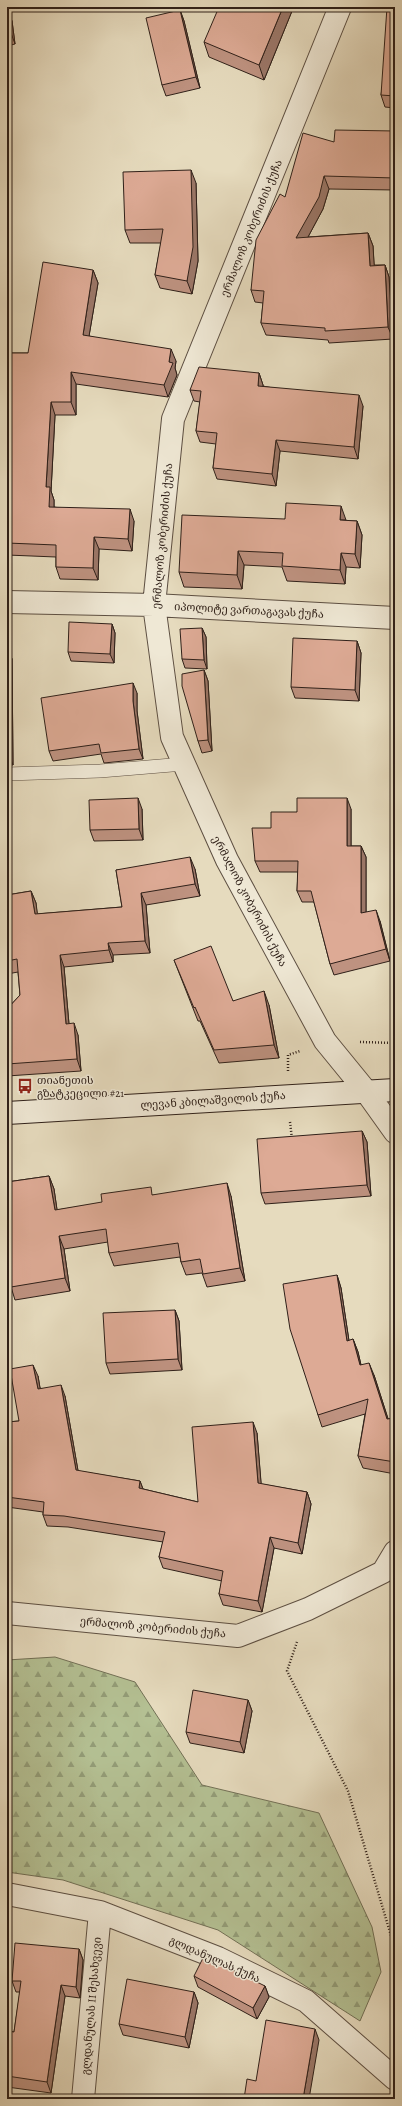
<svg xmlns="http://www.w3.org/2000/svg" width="402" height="2106" font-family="Alegreya,'Noto Serif Georgian',serif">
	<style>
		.forest { fill: url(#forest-firs); stroke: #727056 }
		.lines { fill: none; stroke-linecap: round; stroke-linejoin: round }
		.service-casing { stroke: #5d4f42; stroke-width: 14 }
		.minor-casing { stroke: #5d4f42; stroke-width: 24 }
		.tertiary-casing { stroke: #5d4f42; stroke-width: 24 }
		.secondary-casing { stroke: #2f2019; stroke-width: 24 }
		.path { stroke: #2f2019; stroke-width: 2.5; stroke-dasharray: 1 2; stroke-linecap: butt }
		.service { stroke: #efe8d5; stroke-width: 13 }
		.minor { stroke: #efe8d5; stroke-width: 22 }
		.tertiary { stroke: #efe8d5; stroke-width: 22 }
		.secondary { stroke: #efe8d5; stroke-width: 22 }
		.wall { fill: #be9280; stroke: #2f2019 }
		.shaded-wall { fill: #9b7768; stroke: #2f2019 }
		.building { fill: #ddaa95; stroke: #2f2019 }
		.labels { text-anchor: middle; stroke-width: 3; stroke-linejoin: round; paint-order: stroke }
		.street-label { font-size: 11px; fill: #2f2019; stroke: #efe8d5 }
		.poi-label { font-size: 11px; fill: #2f2019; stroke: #efe8d5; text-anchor: start }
	</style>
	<defs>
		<pattern id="forest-firs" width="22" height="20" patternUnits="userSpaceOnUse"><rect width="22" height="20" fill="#b4c093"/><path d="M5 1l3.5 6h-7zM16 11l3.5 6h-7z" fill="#939c77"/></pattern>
	</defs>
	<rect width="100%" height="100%" fill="#e6dbbe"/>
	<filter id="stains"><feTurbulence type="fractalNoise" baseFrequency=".005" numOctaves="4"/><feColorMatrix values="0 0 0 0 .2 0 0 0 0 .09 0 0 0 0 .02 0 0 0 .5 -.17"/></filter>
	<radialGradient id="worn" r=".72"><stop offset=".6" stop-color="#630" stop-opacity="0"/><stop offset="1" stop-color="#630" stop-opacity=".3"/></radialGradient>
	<path class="forest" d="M55,1657L135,1682L202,1785L319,1813L372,1927L381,1972L360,2021L218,1930L63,1880L7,1872V1660Z"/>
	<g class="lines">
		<defs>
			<path id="service" d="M7,774L100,771L184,764"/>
			<path id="minor" d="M340,7L173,419L154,605L172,737L227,860L325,1041L365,1090
				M7,602L154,605L395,618
				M7,1894L100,1912L218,1958L306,2001L395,2079
				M83,2099L100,1912"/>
			<path id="tertiary" d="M365,1090L395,1132
				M7,1613L238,1636L308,1609L383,1572L395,1552"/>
			<path id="secondary" d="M7,1113L395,1090"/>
		</defs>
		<use href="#service" class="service-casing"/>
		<use href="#minor" class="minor-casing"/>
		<use href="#tertiary" class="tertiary-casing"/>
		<use href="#secondary" class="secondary-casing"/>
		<path class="path" d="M360,1042L395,1043
			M288,1071V1055L300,1051
			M290,1122L292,1139
			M297,1642L287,1671L348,1791L395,1949"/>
		<use href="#service" class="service"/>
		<use href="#minor" class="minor"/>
		<use href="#tertiary" class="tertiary"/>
		<use href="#secondary" class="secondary"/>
	</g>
	<path class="wall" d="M395,7V108L385,107L381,95Z
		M7,10L12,21L15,44L7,46Z
		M180,10L184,21L200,88L166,96L162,85Z
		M292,11L264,80L209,57L204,42Z
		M395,131V190L329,189L323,209L308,237L368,233L373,246L374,265H385L389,277L393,339L329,343L328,340L266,335L261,323L263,303L255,302L251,290L285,197L334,142Z
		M196,183L198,261L192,294L160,288L155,275L161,243H130L125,230Z
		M93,270L98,283L89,336L176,361L175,368L177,375L168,397L76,384V415H55L51,491L54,500V507L134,521L132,551L99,549L98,580L60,579L56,567V557L7,555V353H28Z
		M259,373L263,385V386L363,406L358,459L280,451L276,486L217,479L213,468L216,444L200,442L196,431L200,402L194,401L190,390Z
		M285,519L357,521L362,535L360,568L346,567L345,584L287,581L282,567L244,565L242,589L184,587L179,572Z
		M112,624L115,633L114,663L71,661L68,652Z
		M202,628L206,637L207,669L185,668L182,659Z
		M357,641L361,653L359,701L295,698L291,687Z
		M7,648H8L12,659L13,765H7Z
		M204,670L208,681L212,751L202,753L198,741Z
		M137,693V711L143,759L104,763L101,754L53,761L49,751Z
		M142,809L143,840L94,841L90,830Z
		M351,809V846H361L366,857V912L380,921L390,961L334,975L330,964L314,902H302L297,891L298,872H260L255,861L271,828L297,812Z
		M195,869L200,896L146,905L150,953L113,955V962L64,967L69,1024L78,1035L81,1071L7,1076V1008H8L20,995L18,972L7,974V895L31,891L36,903L37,914L122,907L116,870Z
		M174,960L233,1001L269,1005L279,1058L219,1063L200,1021H198Z
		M362,1131L367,1142L371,1196L265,1204L261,1193Z
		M49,1176L54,1189L57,1210L154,1195L231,1196L245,1281L207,1287L202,1273L186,1275L181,1262L180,1257L114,1266L109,1253L108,1242L64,1249L70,1291L15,1300L11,1287L9,1277H7V1182Z
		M337,1275L341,1288L349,1341L353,1339L358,1352L361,1365L374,1375L388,1419L395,1418V1474L363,1468L358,1456L365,1414L322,1427L318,1415Z
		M175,1310L179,1321L182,1370L110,1374L106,1363Z
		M38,1376L40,1388L65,1396L78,1471L140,1481L143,1489L198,1502L257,1433L261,1484L307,1492L311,1504L302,1554L274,1548L262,1612L223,1605L219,1594L222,1581L163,1568L159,1557L163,1542L68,1527L47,1526L43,1515V1512L7,1507V1422L19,1421Z
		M248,1700L252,1711L244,1753L190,1743L186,1732Z
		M79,1949L83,1960L80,1998L65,1996L51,2093L7,2087V2031L14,2032L20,1992H16L12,1981Z
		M194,1976L265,1986L269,1997L257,2019L198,1987Z
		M194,1992L198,2003L189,2048L123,2035L119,2024Z"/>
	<path class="shaded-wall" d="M283,7H291L292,11L264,80L259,65Z
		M7,10L12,21L15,44L11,33Z
		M180,10L184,21L200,88L196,77Z
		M191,170L196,183L198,261L192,294L187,281Z
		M324,176L329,189L323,209L301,250L296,238Z
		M368,233L373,246L375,278L370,266Z
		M385,265L389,277L393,339L388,327Z
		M93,270L98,283L87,348L83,335Z
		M171,349L176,361L175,368L177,375L168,397L164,385L169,362Z
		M71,372L76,384V415L71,402Z
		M259,373L263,385L262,397L258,386Z
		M359,395L363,406L358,459L354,447Z
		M51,402L55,415L51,491L54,500V519L49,507L46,487Z
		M276,440L280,451L276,486L272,474Z
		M341,506L346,520H340Z
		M130,509L134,521L132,551L128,539Z
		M357,521L362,535L360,568L355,554Z
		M94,537L99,549L98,580L93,568Z
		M238,551L244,565L242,589L237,575Z
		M341,553L346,567L345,584L340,570Z
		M112,624L115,633L114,663L110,654Z
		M202,628L206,637L207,669L204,660Z
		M357,641L361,653L359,701L355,690Z
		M8,648L12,659L13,765L9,754Z
		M204,670L208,681L212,751L208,740Z
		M133,683L137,693V711L143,759L139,749L133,701Z
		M138,798L142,809L143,840L139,829Z
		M347,798L351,809V857L347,846Z
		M361,846L366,857V924L361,913Z
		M190,857L195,869L200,896L195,884Z
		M31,891L36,903L39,926L35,914Z
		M141,893L146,905L150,953L145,941Z
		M376,910L380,921L390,961L386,949Z
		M108,943L113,955V962L109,950Z
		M60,955L64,967L70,1036L66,1024Z
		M264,991L269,1005L279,1058L274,1045Z
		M74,1023L78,1035L81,1071L77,1059Z
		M362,1131L367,1142L371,1196L367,1185Z
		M49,1176L54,1189L59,1223L55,1210Z
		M227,1183L231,1196L245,1281L240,1268Z
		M59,1236L64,1249L70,1291L65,1278Z
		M337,1275L341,1288L351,1354L347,1341Z
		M175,1310L179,1321L182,1370L178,1359Z
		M353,1339L358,1352L364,1378L360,1365Z
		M369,1363L374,1375L392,1431L387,1419Z
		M33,1365L38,1376L42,1400L38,1389Z
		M61,1385L65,1396L80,1482L76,1470Z
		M253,1422L257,1433L262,1494L258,1483Z
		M140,1481L144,1492L139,1488Z
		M307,1492L311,1504L302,1554L298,1543Z
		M270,1537L274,1548L262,1612L258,1601Z
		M248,1700L252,1711L244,1753L240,1742Z
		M79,1949L83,1960L80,1998L76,1987Z
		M61,1985L65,1996L51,2093L47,2082Z
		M265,1986L269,1997L257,2019L253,2008Z
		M194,1992L198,2003L189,2048L185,2037Z
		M315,2029L319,2040L309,2099H303Z"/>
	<path class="building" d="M219,7H283L259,65L204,42Z
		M387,7H395V96L381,95Z
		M7,10L11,33L7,34Z
		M180,10L196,77L162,85L146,18Z
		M335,130L395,131V178L324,176L319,197L296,238L368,233L370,266L385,265L388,327L325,331V328L261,323L264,291L251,290L256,240L280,194L285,197L303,133L334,142Z
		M191,170L193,247L187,281L155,275L163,229L125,230L123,172Z
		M43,262L93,270L83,335L171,349L169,362L173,363L164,385L71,372V402H51L46,487H50L49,507L130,509L128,539L94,537L93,568L56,567V545L7,543V353H28Z
		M199,367L259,373L258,386L359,395L354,447L276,440L272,474L213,468L217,433L196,431L201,391L190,390Z
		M286,503L341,506L340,520L357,521L355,554L341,553L340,570L282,566L283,553L238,551L237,575L179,572L182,515L285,519Z
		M69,622L112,624L110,654L68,652Z
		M202,628L204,660L182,659L180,629Z
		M293,638L357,641L355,690L291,687Z
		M7,648H8L9,754H7Z
		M204,670L208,740L198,741L182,686V674Z
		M133,683V701L139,749L101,753L99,744L49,751L41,698Z
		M138,798L139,829L90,830L89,800Z
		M297,798H347V846H361V913L376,910L386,949L330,964L311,891H297L298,861H255L252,828H271V812H297Z
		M190,857L195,884L141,893L145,941L108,943L109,950L60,955L66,1024L74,1023L77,1059L7,1064V1008H8L20,995L17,959L7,961V895L31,891L35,914L122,907L116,870Z
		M211,946L233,1001L264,991L274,1045L214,1050L195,1007L194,1008L174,960Z
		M362,1131L367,1185L261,1193L257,1139Z
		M49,1176L55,1210L102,1202L101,1194L151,1187L152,1195L227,1183L240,1268L203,1274L200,1259L181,1262L178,1243L109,1253L106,1229L59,1236L65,1278L11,1287L7,1264V1182Z
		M337,1275L347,1341L353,1339L360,1365L369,1363L387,1419L395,1418V1462L358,1456L368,1399L318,1415L290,1329L283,1284Z
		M175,1310L178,1359L106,1363L103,1313Z
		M33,1365L38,1389L61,1385L76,1470L140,1481L139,1488L198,1502L192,1427L253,1422L258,1483L307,1492L298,1543L270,1537L258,1601L219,1594L223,1571L159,1557L165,1532L64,1516L43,1515L44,1502L7,1497V1422L19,1421L10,1369Z
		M193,1690L248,1700L240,1742L186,1732Z
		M15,1943L79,1949L76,1987L61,1985L47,2082L7,2076V2031L14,2032L21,1981H12Z
		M204,1956L265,1986L253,2008L194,1976Z
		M127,1979L194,1992L185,2037L119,2024Z
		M266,2020L315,2029L303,2099H244L247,2079L256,2081Z"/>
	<defs>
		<symbol id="bus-bare" viewBox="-9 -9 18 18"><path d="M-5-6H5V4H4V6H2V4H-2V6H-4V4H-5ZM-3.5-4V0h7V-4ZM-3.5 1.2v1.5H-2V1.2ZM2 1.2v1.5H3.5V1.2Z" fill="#8f2418" stroke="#efe8d5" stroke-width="2.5" paint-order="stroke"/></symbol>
	</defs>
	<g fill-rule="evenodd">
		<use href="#bus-bare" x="14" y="1075" width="22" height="22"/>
	</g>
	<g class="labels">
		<g class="street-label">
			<text transform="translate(251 228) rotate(-68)" y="4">ერმალოზ კობერიძის ქუჩა</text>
			<text transform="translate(162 536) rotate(-85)" y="4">ერმალოზ კობერიძის ქუჩა</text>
			<text transform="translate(249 610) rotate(3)" y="4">იპოლიტე ვართაგავას ქუჩა</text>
			<text transform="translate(250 901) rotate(62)" y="4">ერმალოზ კობერიძის ქუჩა</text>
			<text transform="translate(213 1100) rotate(-4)" y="4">ლევან კბილაშვილის ქუჩა</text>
			<text transform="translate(153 1627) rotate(5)" y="4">ერმალოზ კობერიძის ქუჩა</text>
			<text transform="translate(215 1959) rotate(24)" y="4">გლდანულას ქუჩა</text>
			<text transform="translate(91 2006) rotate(-85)" y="4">გლდანულას II შესახვევი</text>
		</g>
		<g class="poi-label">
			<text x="37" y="1084">თიანეთის<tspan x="37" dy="13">გზატკეცილი #21</tspan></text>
		</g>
	</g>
	<rect width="402" height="2106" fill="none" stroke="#e6dbbe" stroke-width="24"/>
	<rect x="8" y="8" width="386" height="2090" fill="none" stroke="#2f2019" stroke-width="2"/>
	<rect x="12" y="12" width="378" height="2082" fill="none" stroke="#2f2019"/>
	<rect width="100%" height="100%" filter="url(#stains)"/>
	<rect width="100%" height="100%" fill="url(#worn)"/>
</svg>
